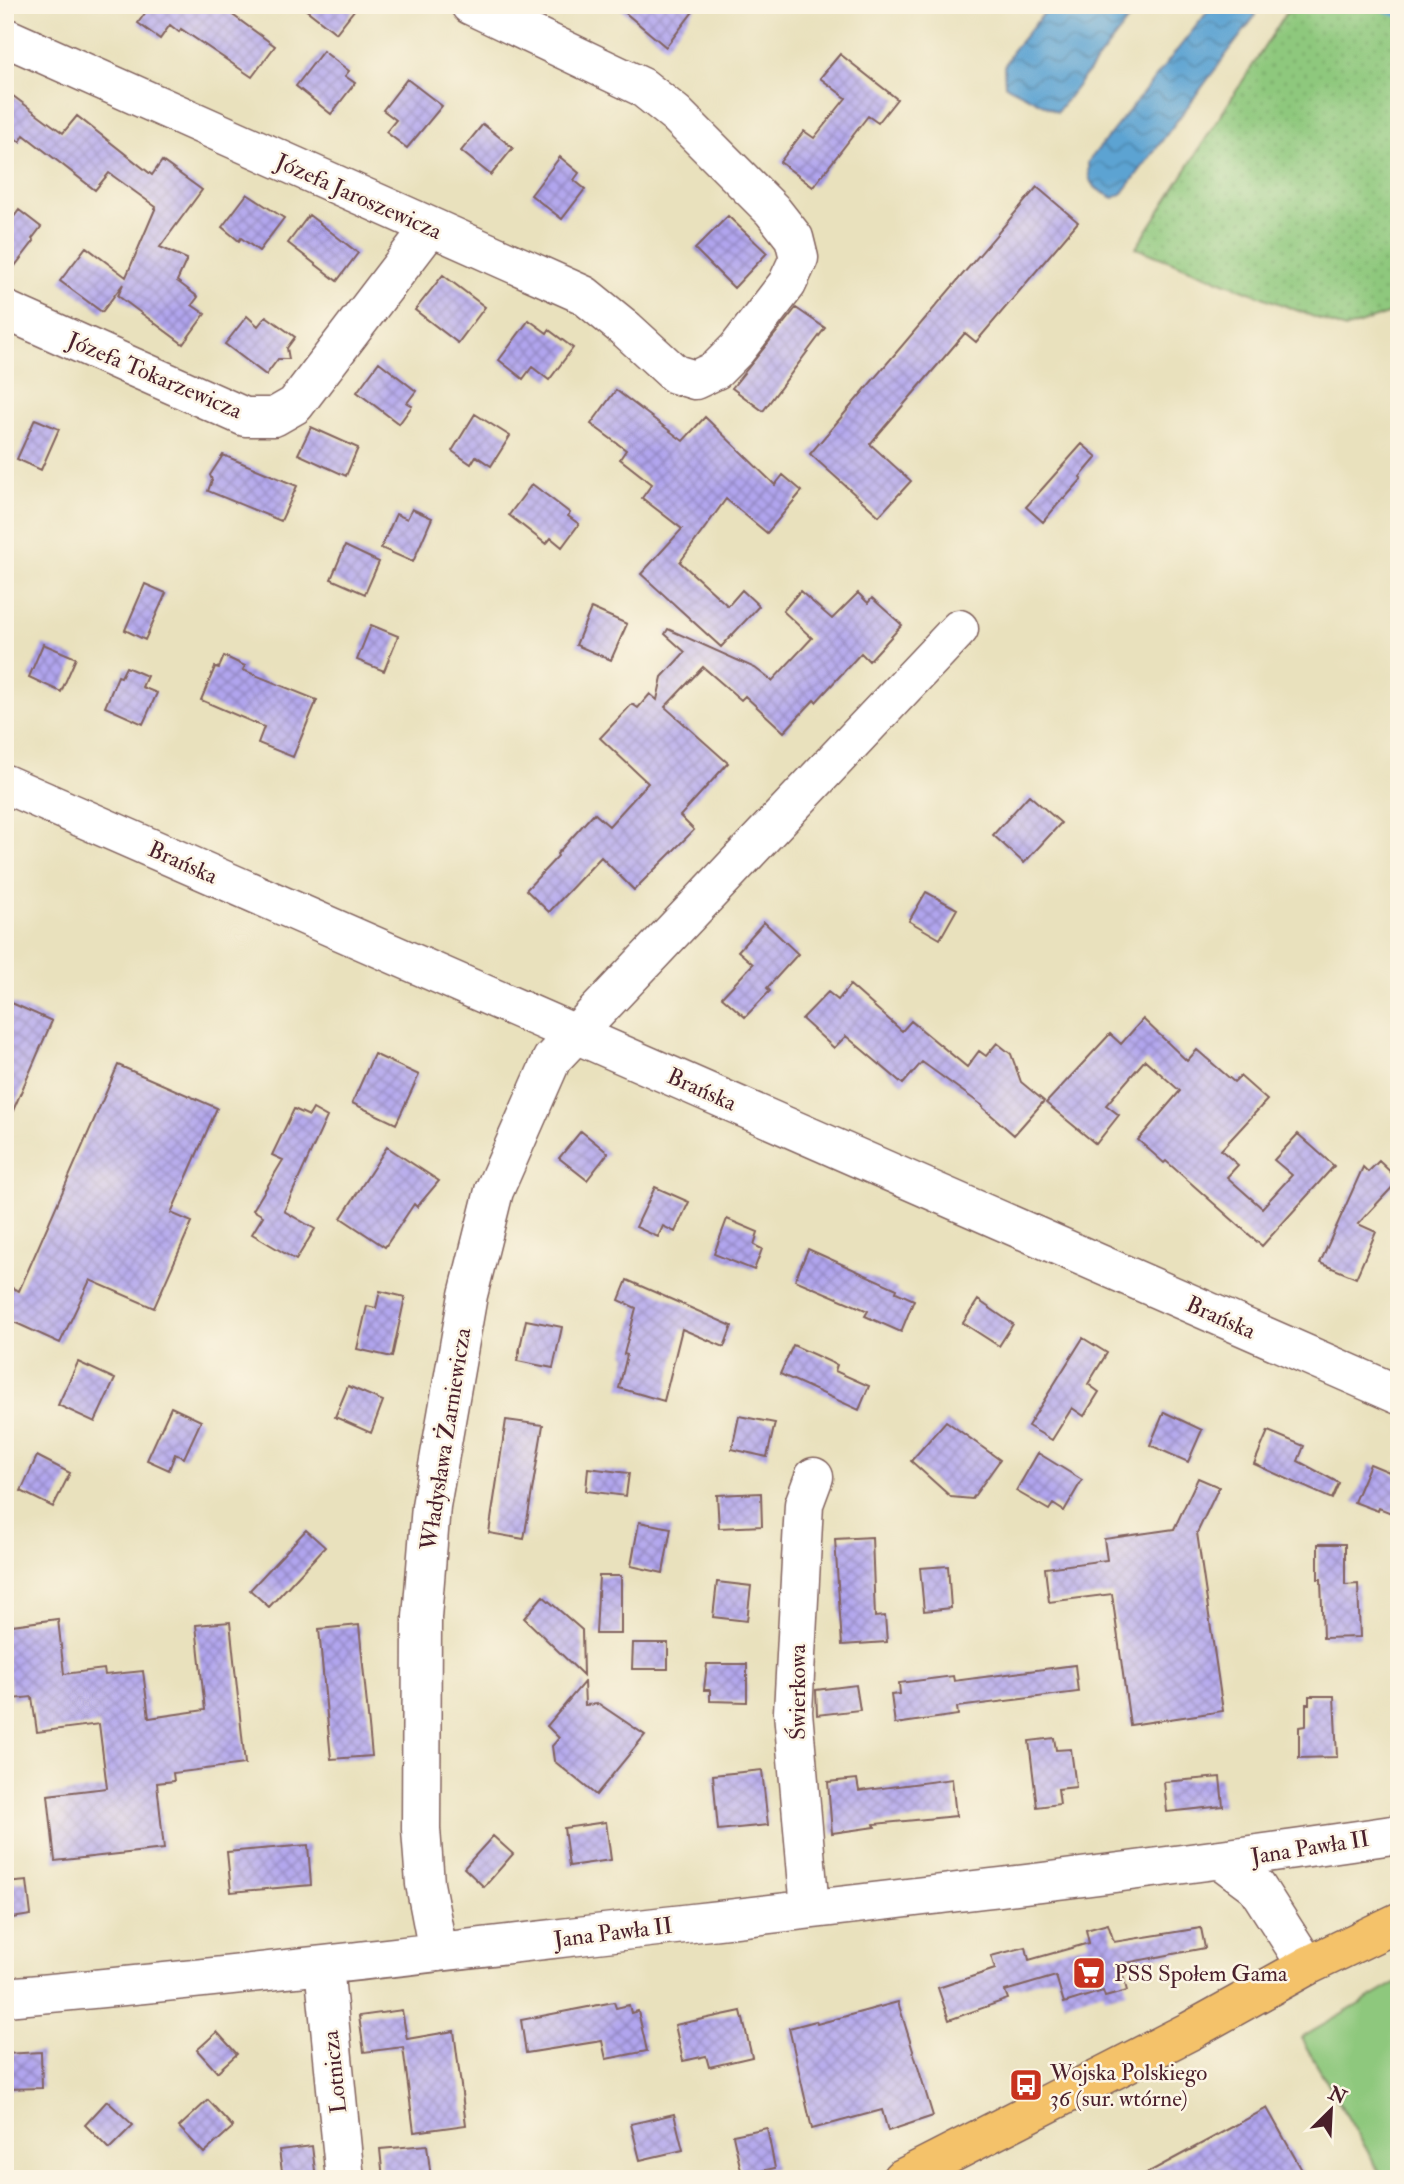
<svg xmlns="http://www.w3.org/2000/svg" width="1404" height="2184" font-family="'IM FELL Double Pica',serif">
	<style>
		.grass { fill: url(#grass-dots); stroke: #6c7454; stroke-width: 2 }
		.garden { fill: #8ec87d; stroke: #6c7454; stroke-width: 2 }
		.water { fill: url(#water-waves); stroke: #52617e; stroke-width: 2 }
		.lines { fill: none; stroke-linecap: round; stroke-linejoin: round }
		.stream { stroke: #5ba3d2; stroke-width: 9 }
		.building { fill: url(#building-cross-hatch) }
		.minor-casing { stroke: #82635e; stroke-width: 41 }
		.major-casing { stroke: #82635e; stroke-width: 41 }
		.minor { stroke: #fff; stroke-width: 38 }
		.major { stroke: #f4c26a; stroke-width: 38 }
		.labels { text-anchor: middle; stroke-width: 5; stroke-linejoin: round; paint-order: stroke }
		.street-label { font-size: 23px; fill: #4a1f2b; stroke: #fcf5e5 }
		.poi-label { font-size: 23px; fill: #4a1f2b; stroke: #fcf5e5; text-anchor: start }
	</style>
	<defs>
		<pattern id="grass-dots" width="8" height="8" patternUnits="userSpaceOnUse" patternTransform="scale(1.75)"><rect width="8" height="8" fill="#8ec87d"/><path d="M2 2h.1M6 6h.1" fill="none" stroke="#7cab6c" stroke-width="1.8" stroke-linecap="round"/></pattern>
		<pattern id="water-waves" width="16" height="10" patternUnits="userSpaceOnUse" patternTransform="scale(1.75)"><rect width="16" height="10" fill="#5ba3d2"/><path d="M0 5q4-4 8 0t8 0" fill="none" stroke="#4d84ab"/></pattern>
		<pattern id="building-cross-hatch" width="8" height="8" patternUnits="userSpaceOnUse" patternTransform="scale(1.75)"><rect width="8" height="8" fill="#b1a5ee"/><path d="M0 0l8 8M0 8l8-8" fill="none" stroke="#9286c1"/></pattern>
	</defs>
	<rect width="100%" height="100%" fill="#fcf5e5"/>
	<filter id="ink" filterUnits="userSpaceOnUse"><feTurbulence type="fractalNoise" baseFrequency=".0143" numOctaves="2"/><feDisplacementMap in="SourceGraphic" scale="14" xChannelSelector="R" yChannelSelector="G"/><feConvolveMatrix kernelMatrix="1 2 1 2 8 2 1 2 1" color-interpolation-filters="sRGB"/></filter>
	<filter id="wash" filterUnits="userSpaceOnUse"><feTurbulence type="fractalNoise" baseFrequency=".00686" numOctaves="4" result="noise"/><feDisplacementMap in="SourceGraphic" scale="28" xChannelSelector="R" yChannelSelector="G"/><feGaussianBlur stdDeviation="1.57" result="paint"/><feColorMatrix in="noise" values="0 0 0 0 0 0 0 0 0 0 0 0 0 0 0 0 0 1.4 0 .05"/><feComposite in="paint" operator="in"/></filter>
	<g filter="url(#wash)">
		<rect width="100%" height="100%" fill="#e9e1bd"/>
		<path class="grass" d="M1314,5H1399V310L1345,329L1136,248L1286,13Z"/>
		<path class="garden" d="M1399,1981V2172L1384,2179L1301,2038Z"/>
		<path class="water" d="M1051,5H1140L1057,112L1005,85L1004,67L1012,51Z
			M1213,5H1246L1254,10L1255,16L1123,193L1114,198C1094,189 1087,185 1088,162Z"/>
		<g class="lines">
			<path class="stream" d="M1377,5L1399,13"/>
		</g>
		<g id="blocks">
			<path class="building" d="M143,5H219L275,46L252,77L181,29L179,32L170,25L160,39L138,23L148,9Z
				M300,5H358L336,33Z
				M616,5H698L666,47Z
				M323,51L349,71L345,76L355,83L331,114L296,86Z
				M840,54L897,99L878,123L868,116L813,187L780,162L804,131L814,138L846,98L820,78Z
				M407,79L442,106L407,148L386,132L396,120L383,110Z
				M5,90L63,133L77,116L152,175L162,161L202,190L160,247L187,259L177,281L198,297L192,305L205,314L183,344L118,296L123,284L102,312L60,281L86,247L126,277L156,207L109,173L95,190L24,135L20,142L5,131Z
				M483,124L513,148L491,175L461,151Z
				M560,157L579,173L574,180L585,189L562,219L531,195Z
				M1037,187L1078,222L976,342L965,333L870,444L911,481L879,516L810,454Z
				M247,194L284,218L259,251L241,238L239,241L222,227Z
				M19,210L41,227L32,239L34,241L5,279V229Z
				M309,215L358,253L337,281L288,243Z
				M728,216L767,253L734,288L695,249Z
				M443,275L485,307L458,343L415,310Z
				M796,308L825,328L763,411L732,388Z
				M247,316L258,326L266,316L295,337L287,348L289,359H278L266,375L225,344Z
				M529,320L547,333L549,330L573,348L549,380L532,367L523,379L499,360Z
				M379,362L416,391L407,403L412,406L399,424L357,392Z
				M616,390L683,441L705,417L775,485L783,475L802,491L767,533L726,499L680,562L728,606L742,590L759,606L721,647L641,574L682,529L642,498L652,484L620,459L626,450L591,424Z
				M475,414L510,436L491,466L476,456L471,464L452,451Z
				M35,419L59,429L41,470L17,459Z
				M311,427L358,448L346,476L298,454Z
				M1082,444L1097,457L1080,477L1082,479L1064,499L1063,498L1043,522L1026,507Z
				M223,455L297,486L281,521L208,491L212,480L210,475Z
				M532,484L570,513L568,516L579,524L562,547L551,538L546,544L509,515Z
				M412,509L432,518L413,562L381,548L396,514L407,519Z
				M345,546L379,562L365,594L331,579Z
				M145,584L166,593L145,640L125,630Z
				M800,591L832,619L858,593L868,603L872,598L902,625L869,661L861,653L816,702L814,700L784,732L745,696L741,700L703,667L665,707L728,763L680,816L694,830L634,890L601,857L549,912L526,890L558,856L557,854L594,813L609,826L648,783L600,738L632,704L638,708L650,694L657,700L662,677L685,652L665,634L668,629L755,668L772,681L812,638L783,611Z
				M591,608L627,624L611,660L576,645Z
				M371,625L398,636L384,671L357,660Z
				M43,644L76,658L61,692L29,677Z
				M224,656L245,666L243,670L317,700L293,757L258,743L264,727L201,700L215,667L219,668Z
				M126,667L147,676L142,687L157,693L143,724L105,707L118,676L121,677Z
				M1029,795L1061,823L1024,863L993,835Z
				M926,892L957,909L940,939L909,921Z
				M764,922L798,954L767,988L770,991L745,1017L722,997L753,964L738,951Z
				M850,985L902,1031L911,1021L967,1067L979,1051L986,1056L997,1043L1011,1054L1021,1082L1044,1101L1014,1135L982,1107L983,1106L922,1062L903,1084L846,1036L834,1048L802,1019L828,992L838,1000Z
				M5,1000L52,1021L5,1129Z
				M1143,1019L1187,1061L1197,1050L1234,1082L1240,1076L1267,1100L1221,1150L1238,1165L1227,1177L1262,1208L1292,1175L1274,1160L1298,1134L1334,1166L1262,1246L1166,1161L1164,1163L1138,1140L1180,1091L1145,1060L1106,1105L1119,1115L1096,1144L1046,1103L1110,1034L1121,1044Z
				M374,1054L419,1075L396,1124L352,1103Z
				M118,1065L217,1108L171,1213L192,1222L154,1308L90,1280L60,1343L5,1318V1285L19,1291Z
				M294,1109L309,1116L313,1109L327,1117L284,1211L315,1229L296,1260L252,1234L263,1216L253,1210L283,1160L272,1155Z
				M581,1131L608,1153L587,1180L559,1158Z
				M387,1147L439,1181L417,1207L414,1204L385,1247L341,1218Z
				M1379,1161L1399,1180L1358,1224L1376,1232L1356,1278L1320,1263L1363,1167L1368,1172Z
				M655,1187L689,1202L675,1232L663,1226L658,1237L636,1227Z
				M727,1219L758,1232L754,1245L762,1249L754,1270L714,1254Z
				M808,1249L897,1289L896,1292L914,1300L901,1332L865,1316L868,1311L795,1280Z
				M627,1280L732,1326L724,1347L682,1329L664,1401L619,1388L627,1355L624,1354L636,1308L619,1300Z
				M380,1291L405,1297L392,1357L357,1349L367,1306L376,1308Z
				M978,1300L1013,1324L999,1346L963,1323Z
				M526,1320L562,1327L553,1368L517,1361Z
				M1083,1338L1107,1353L1088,1384L1099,1392L1084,1416L1072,1408L1052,1440L1028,1426Z
				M793,1345L837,1365L835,1371L869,1386L859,1410L780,1374Z
				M78,1362L115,1379L95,1422L58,1405Z
				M348,1386L383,1401L371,1433L335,1417Z
				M171,1407L201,1421L184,1458L175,1454L169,1470L147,1460Z
				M1164,1412L1202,1430L1188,1462L1150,1445Z
				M739,1416L775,1423L767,1457L732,1449Z
				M506,1420L543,1425L524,1539L489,1533Z
				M946,1421L1000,1460L972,1499L951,1497L911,1461Z
				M1268,1431L1304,1446L1298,1461L1339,1483L1332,1499L1254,1464Z
				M1038,1453L1082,1480L1064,1511L1053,1504L1049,1510L1016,1491Z
				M37,1456L70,1473L53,1507L21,1491Z
				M1370,1464L1399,1476V1516L1379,1508L1378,1511L1354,1502Z
				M588,1468L629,1473L626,1496L586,1491Z
				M1198,1478L1219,1487L1197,1533L1223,1711L1130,1725L1112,1594L1049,1602L1045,1568L1107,1560L1104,1539L1174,1529Z
				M761,1493L762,1526L719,1528L717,1495Z
				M639,1522L671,1528L663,1573L631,1566Z
				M306,1530L325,1547L269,1607L250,1590Z
				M872,1537L875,1617L885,1616L887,1642L842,1645L835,1539Z
				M1318,1544H1345V1585L1358,1584L1360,1637L1323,1638L1321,1579H1318Z
				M948,1566L951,1608L924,1611L920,1568Z
				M599,1576H621V1634H596Z
				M717,1582L751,1586L747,1621L713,1617Z
				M543,1596L582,1630L583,1675L524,1618Z
				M58,1619L64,1674L104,1669L105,1675L143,1671L149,1718L205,1710L196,1625L230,1622L245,1764L173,1773L174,1781L157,1783L164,1849L55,1861L48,1795L107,1788L99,1724L37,1732L32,1697L12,1699L5,1643V1626Z
				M359,1625L372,1756L331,1759L319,1629Z
				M633,1643H668V1669H632Z
				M707,1664H747V1702L710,1701V1690H704Z
				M1075,1665L1078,1692L957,1707L958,1715L895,1724L891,1695L900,1694L899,1683L953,1676L954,1681Z
				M584,1682L585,1705L599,1704L645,1735L596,1795L554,1761L552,1746L559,1738L547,1726Z
				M856,1685L860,1710L817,1715L816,1690Z
				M1309,1696H1334L1337,1757L1299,1758V1727L1306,1726V1704H1309Z
				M1054,1738L1056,1750L1071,1749L1076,1787L1058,1789L1060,1804L1037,1807L1029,1741Z
				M762,1770L768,1825L718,1830L713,1775Z
				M1220,1777L1223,1806L1167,1812L1164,1782Z
				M857,1779L859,1791L952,1779L956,1816L874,1824L875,1827L832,1833L828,1782Z
				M606,1822L611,1860L569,1866L564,1828Z
				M493,1836L513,1854L484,1887L464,1868Z
				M308,1845L311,1885L231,1892L227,1852Z
				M27,1881L31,1915L5,1919V1883Z
				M1108,1924L1114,1942L1201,1928L1205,1948L1120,1964L1127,1991L1105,1997L1103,1991L1064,2003L1056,1976L1005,1991L1008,1999L949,2020L938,1988L995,1969L991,1956L1026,1947L1029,1960L1089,1943L1086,1930Z
				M614,2002L616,2008L629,2005L631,2013L638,2011L647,2051L606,2059L602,2041L526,2053L521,2020Z
				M898,2002L933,2116L888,2131L882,2110L812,2129L789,2028L816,2021L817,2024Z
				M402,2010L407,2039L454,2031L466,2125L414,2132L403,2047L364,2052L359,2016Z
				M741,2011L752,2057L709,2067L706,2056L683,2061L675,2025Z
				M217,2032L237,2054L217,2072L197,2050Z
				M41,2052L42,2088L5,2089V2054Z
				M208,2100L233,2127L204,2153L179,2127Z
				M107,2101L133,2125L109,2149L85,2125Z
				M1267,2108L1307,2179H1136L1212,2138Z
				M674,2114L683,2150L640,2160L631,2124Z
				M767,2128L775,2168L742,2175L733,2135Z
				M427,2145L431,2179H383L380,2149Z
				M312,2146L316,2179H283L279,2150Z"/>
		</g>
	</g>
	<g filter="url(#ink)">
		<use href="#blocks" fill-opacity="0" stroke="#82635e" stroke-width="2"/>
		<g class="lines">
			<defs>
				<path id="minor" d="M5,37L584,295L627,330L675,374L695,380L716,370L737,349L787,284L799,258L794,238L772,210L676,114L642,87L470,5
					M5,310L245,417H274L295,405L430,228
					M5,784L1399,1395
					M1221,1860L1256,1886L1307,1966
					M810,1909L793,1712L804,1504L814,1477
					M438,1952L425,1884L421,1829L422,1617L431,1506L468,1295L494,1191L552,1059L959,629
					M324,1966L345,2179
					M5,1997C235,1977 463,1949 692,1923C928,1896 1164,1869 1399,1834"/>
				<path id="major" d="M901,2179L1190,2031L1307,1966L1399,1922"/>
			</defs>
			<use href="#minor" class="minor-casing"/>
			<use href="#major" class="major-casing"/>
			<use href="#minor" class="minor"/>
			<use href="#major" class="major"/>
		</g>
	</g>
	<defs>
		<symbol id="supermarket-square" viewBox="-11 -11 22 22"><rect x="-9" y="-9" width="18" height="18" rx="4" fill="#c8321e" stroke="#fcf5e5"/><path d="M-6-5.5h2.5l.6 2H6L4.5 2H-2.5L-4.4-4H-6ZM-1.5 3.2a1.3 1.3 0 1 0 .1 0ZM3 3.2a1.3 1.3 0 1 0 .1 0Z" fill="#fff"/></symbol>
		<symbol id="bus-square" viewBox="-11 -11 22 22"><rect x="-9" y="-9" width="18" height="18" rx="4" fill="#c8321e" stroke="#fcf5e5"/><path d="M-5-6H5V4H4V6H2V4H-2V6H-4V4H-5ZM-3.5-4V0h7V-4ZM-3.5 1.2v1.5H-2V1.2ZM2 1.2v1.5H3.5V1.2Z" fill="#fff"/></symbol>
	</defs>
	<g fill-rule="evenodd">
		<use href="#supermarket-square" x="1070" y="1954" width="38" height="38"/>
		<use href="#bus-square" x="1007" y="2066" width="38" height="38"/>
	</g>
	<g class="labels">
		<g class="street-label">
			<text transform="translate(359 196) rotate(24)" y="8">Józefa Jaroszewicza</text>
			<text transform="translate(155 375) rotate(23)" y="8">Józefa Tokarzewicza</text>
			<text transform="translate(183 862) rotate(24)" y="8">Brańska</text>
			<text transform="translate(702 1089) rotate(24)" y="8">Brańska</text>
			<text transform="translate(1221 1317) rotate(24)" y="8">Brańska</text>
			<text transform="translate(445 1439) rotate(-81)" y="8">Władysława Żarniewicza</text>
			<text transform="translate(797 1692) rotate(-90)" y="8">Świerkowa</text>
			<text transform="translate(1310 1847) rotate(-9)" y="8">Jana Pawła II</text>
			<text transform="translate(613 1932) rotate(-7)" y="8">Jana Pawła II</text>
			<text transform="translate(334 2072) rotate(-96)" y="8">Lotnicza</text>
		</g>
		<g class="poi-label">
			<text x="1114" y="1981">PSS Społem Gama</text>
			<text x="1050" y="2080">Wojska Polskiego<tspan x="1050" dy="26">36 (sur. wtórne)</tspan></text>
		</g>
	</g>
	<rect width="1404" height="2184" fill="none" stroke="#fcf5e5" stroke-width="28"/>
	<g transform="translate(1331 2110) rotate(24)" stroke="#fcf5e5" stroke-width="5" paint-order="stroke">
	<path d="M0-5L12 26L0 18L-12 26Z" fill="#4a1f2b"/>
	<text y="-10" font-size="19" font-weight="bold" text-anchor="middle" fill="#4a1f2b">N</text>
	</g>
</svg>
